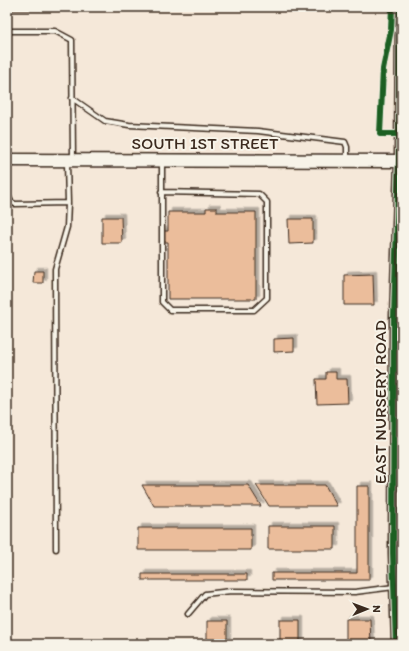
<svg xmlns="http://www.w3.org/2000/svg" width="409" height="651" font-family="Itim,sans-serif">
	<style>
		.building { fill: #ebbd9b; stroke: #3b2a1e; filter: url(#shadow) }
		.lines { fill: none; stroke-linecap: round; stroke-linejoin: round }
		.lane-casing { stroke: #3b2a1e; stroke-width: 7 }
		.street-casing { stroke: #3b2a1e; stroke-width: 11 }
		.secondary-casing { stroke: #3b2a1e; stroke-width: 15 }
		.lane { stroke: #f7f3e8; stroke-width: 4 }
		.street { stroke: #f7f3e8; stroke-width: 8 }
		.secondary { stroke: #f7f3e8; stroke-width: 12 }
		.cycleway-casing { stroke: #f7f3e8; stroke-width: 8 }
		.cycleway { stroke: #1b5e20; stroke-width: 6 }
		.labels { text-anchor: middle; stroke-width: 4; stroke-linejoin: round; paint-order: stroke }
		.street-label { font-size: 17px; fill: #3b2a1e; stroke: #f7f3e8 }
	</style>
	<defs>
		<filter id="shadow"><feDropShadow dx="3.5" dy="-3.5" stdDeviation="0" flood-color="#0004"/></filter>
	</defs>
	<rect width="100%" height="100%" fill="#f5e8d9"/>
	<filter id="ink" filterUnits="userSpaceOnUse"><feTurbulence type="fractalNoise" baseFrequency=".025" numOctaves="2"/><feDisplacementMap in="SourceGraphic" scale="8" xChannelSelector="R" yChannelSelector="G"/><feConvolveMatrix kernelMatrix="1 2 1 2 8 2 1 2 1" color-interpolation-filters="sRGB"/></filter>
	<g filter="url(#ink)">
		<path class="building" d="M7,7H41V10H7Z
			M206,208H217V212H256V299H168V242H162V231H168V212H206Z
			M102,217H121L122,243H102Z
			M288,219H313V243L289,244Z
			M34,271H43V283H33Z
			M373,274L374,305H344V275Z
			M294,338V351L274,352V339Z
			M326,372H336V379H347L348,403L317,404L316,379H326Z
			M142,485H248L261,506H154Z
			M256,485H325L337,506H269Z
			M357,486H369V580H272V573H357Z
			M268,526H335V549H268Z
			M138,528H251V550H138Z
			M142,574H247V580H142Z
			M346,619H370L371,644H346Z
			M280,620H300V644H280Z
			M207,621H227V644H207Z"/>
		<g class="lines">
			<defs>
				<path id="lane" d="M7,31H55L72,40L73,160
					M72,98L105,121L129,125L258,131L345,142L347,147V160
					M7,162V193L11,202L15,204L68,203L67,163
					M161,192L259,194L267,202V298L254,310H170L162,302V163
					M56,549L55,269L67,227L68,203
					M188,614L205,594L231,591L355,592L394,587
					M395,616L402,621"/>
				<path id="street" d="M396,644L393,553L394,317L399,161L400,7"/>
				<path id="secondary" d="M7,160L402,161"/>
			</defs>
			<use href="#lane" class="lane-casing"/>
			<use href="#street" class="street-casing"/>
			<use href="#secondary" class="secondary-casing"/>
			<use href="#lane" class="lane"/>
			<use href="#street" class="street"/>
			<use href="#secondary" class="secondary"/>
			<defs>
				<path id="cycleway" d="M392,7L391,30L383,69L380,134H402
					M396,644L393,553L394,317L399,161L400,7"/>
			</defs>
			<use href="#cycleway" class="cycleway-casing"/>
			<use href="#cycleway" class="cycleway"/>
		</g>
	</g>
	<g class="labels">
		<g class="street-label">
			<text x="205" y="149">SOUTH 1ST STREET</text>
			<text transform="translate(380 402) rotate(-90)" y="6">EAST NURSERY ROAD</text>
		</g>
	</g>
	<rect width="409" height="651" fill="none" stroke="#f7f3e8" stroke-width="24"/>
	<rect x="12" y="12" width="385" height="627" fill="none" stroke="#3b2a1e" stroke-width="1.5" filter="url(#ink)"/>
	<g transform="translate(367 609) rotate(89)" stroke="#f7f3e8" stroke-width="3" paint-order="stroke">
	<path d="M0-3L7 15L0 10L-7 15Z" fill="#3b2a1e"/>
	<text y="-6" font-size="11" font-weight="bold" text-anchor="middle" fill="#3b2a1e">N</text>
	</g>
</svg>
